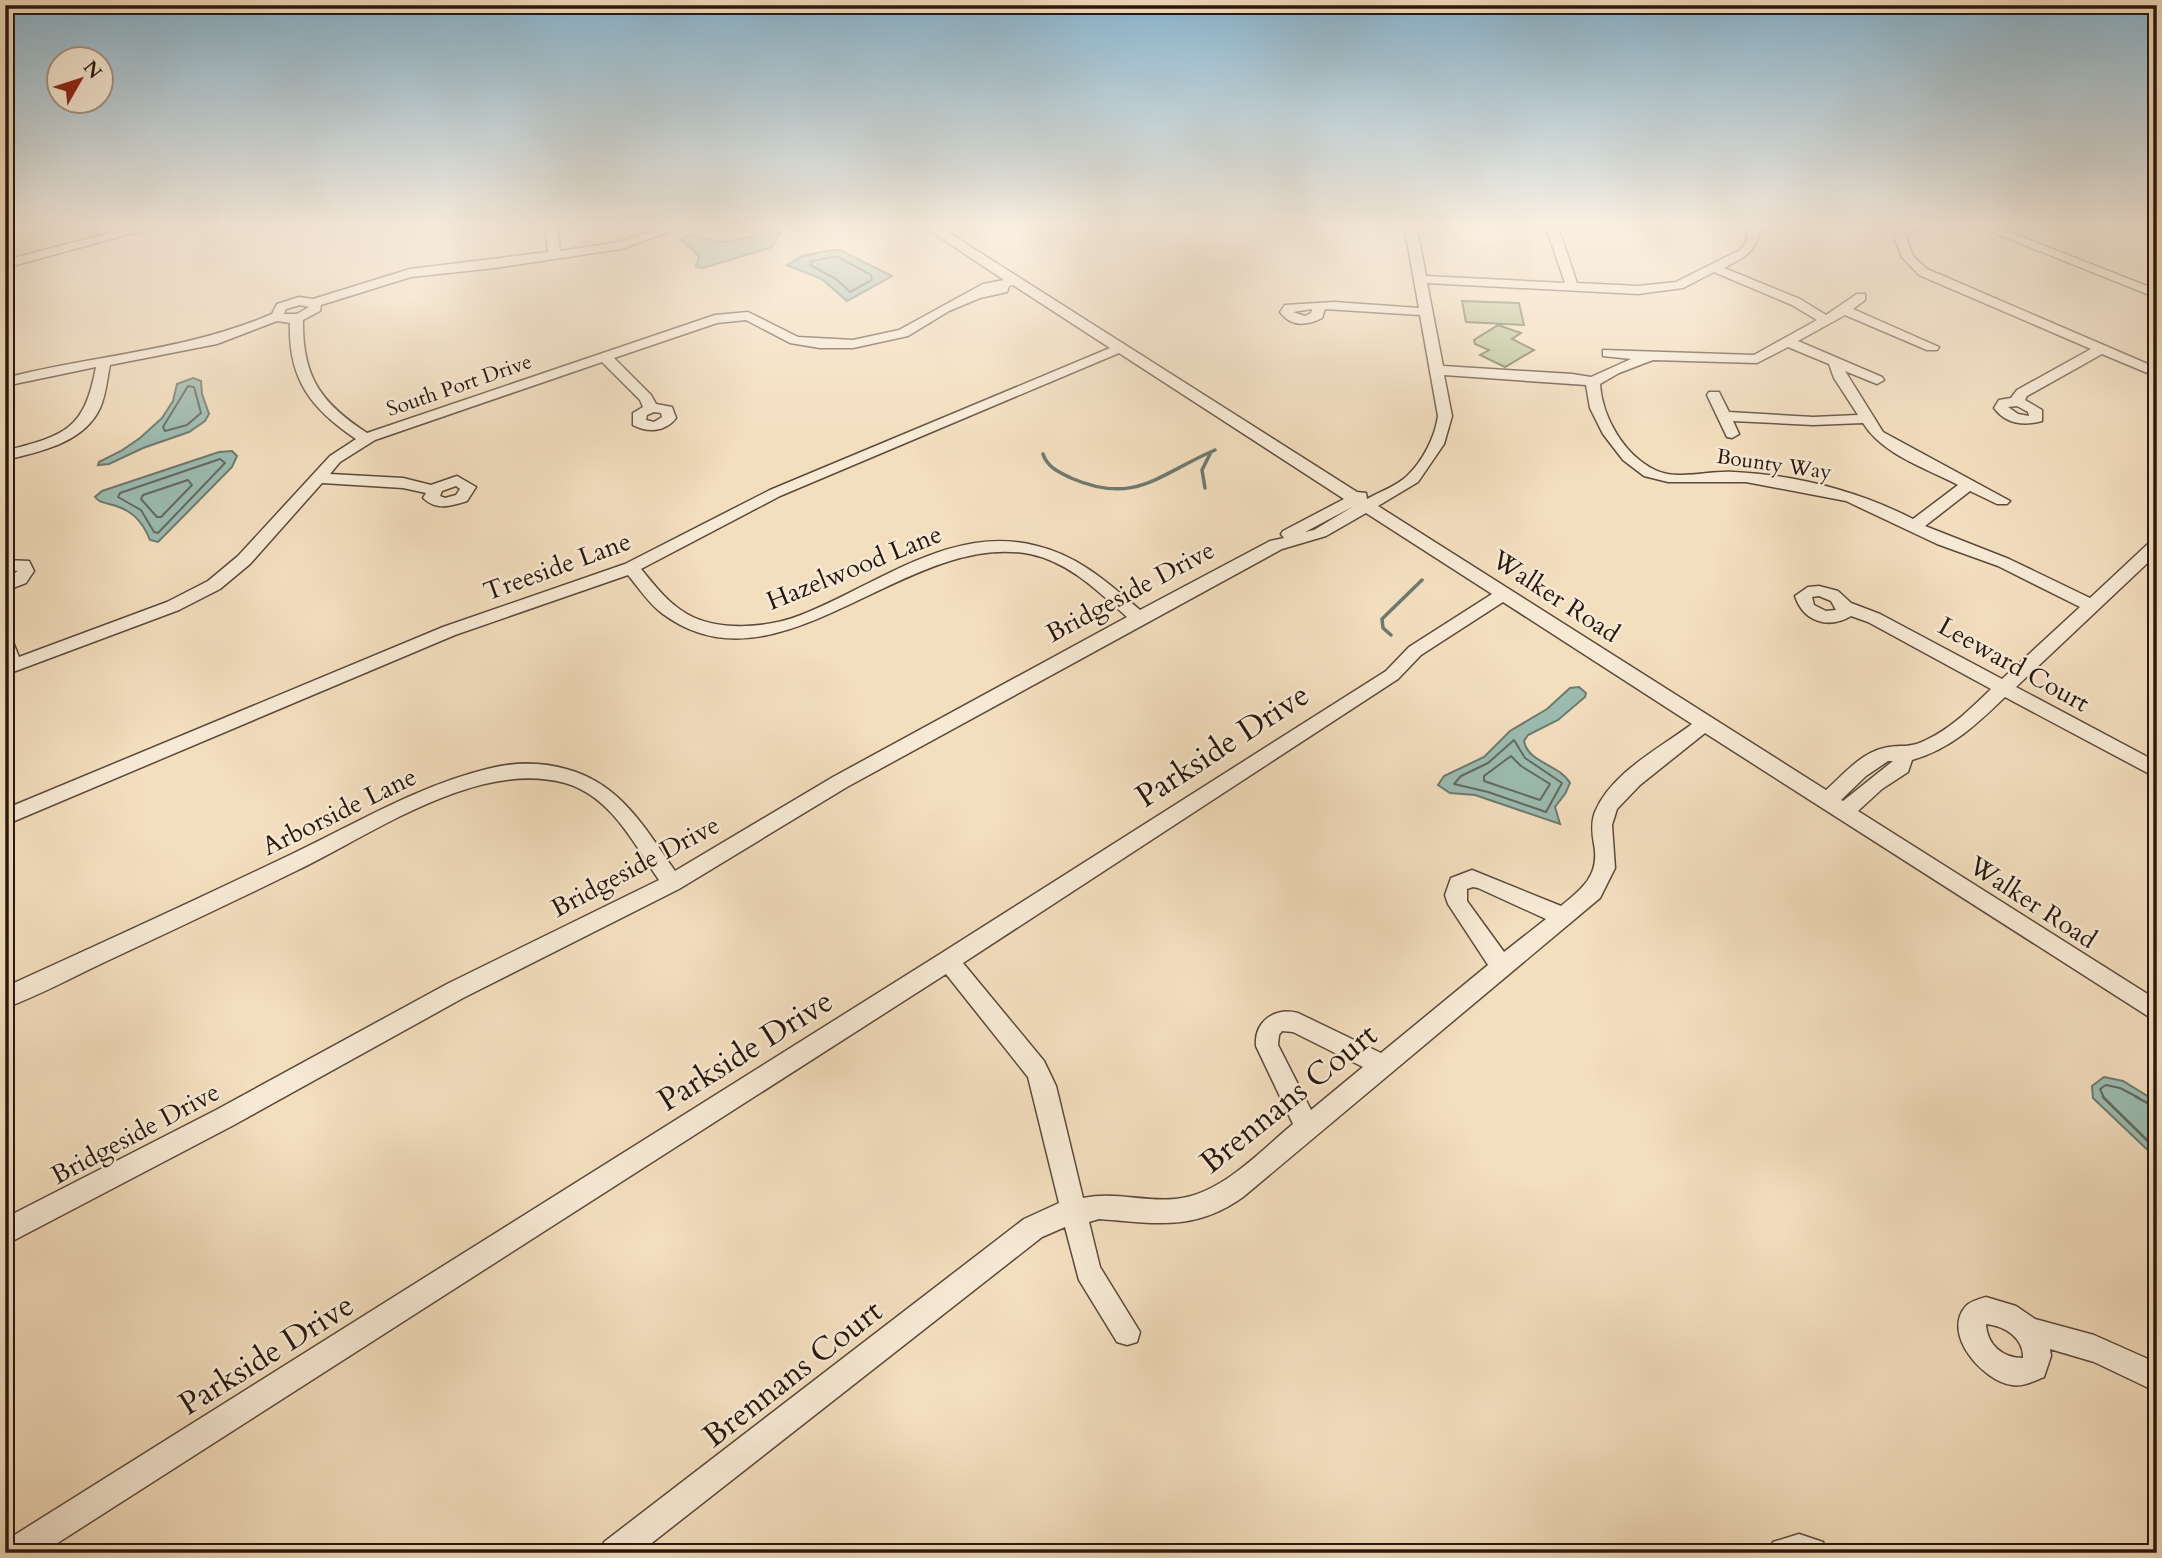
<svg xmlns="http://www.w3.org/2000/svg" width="2162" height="1558" font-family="Cardo,serif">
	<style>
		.green { fill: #b7c295; stroke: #706c52; stroke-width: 2 }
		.water { fill: #9bbcb1; stroke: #6d7a70; stroke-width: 2 }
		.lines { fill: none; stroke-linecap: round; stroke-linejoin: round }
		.shore-far1 { stroke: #626a60; stroke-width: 2 }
		.shore { stroke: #626a60; stroke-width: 2.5 }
		.stream { stroke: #6d7a70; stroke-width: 3.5 }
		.minor-casing { stroke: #5b493a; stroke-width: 3 }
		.minor { fill: #f7ead5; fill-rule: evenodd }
		.labels { text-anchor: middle; stroke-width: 5; stroke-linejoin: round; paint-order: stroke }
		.far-street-label { font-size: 21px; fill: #28170e; stroke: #f7ead5 }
		.street-label { font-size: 26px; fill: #28170e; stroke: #f7ead5 }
		.near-street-label { font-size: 32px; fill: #28170e; stroke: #f7ead5 }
	</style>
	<rect width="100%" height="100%" fill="#f3debe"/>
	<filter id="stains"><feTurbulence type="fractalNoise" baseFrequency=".00286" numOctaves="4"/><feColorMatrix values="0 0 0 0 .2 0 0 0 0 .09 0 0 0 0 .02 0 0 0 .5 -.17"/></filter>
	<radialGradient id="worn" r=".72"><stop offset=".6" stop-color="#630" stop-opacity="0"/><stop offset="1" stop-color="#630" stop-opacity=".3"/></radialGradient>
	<path class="green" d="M1462,301L1519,303L1524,325L1466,322Z
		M1498,325L1521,333L1512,339L1534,350L1505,367L1480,355L1489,350L1475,344L1474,340Z"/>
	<path class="water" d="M775,230L780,233L772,247L703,268L696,267L699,256L681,240L692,234L714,241L728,242Z
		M832,250H840L892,276L847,301L822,279L787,265L802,256Z
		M193,378L201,381L202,394L209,414L205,421L189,432L143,448L109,464L98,465L99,462L121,451L140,438L162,418L173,401L177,384Z
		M232,451L237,456L232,467L158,542L150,540C142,520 131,509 109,504C102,502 99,502 95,497L102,491L219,452Z
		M1579,687L1586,693L1585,697L1558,720L1528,735L1524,741C1528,763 1559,764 1570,783L1565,794L1555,807L1560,824L1475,795L1450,793L1438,785L1444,776L1484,757L1510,731L1547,709L1570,688Z
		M2104,1077L2123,1081L2157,1102V1159L2093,1098L2092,1086Z"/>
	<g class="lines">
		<path class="shore-far1" d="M832,257H838L871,275L872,280L850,292L836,279L810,265L812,261Z
			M188,386L194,387L201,413L187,425L165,431L163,427Z
			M220,459L225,463L158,533L154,532L141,510L118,497L120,493Z
			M188,480L192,485L161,517H157L141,499L143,495Z
			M1514,740L1525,758L1562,783L1546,812L1488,792L1454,784L1461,776L1488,763Z
			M1511,756L1521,766L1550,784L1540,800L1484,781V776Z
			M2104,1098L2100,1089L2106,1085L2120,1088L2139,1098"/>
		<path class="shore" d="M2103,1097L2157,1150
			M2136,1097L2157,1108"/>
		<path class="stream" d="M1043,454C1047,467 1059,472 1071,478C1135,506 1159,474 1215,450
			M1205,488L1202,470L1211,452
			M1391,635L1383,628L1382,619L1422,580"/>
		<defs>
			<path id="minor" d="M145,224H166L5,268V260Z
				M545,224H557L560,251L619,242L671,224H690L621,249L495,268L411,277L321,305L320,311L303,320C302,377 321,403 367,433L715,315L748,312L798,337L853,340L899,330L983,284L1004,280L920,224H935L1357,492L1366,493L1367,499C1379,492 1397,486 1407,476C1423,461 1435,437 1438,416L1420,315L1325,309L1322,318C1306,326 1291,327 1280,312L1285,305L1334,302L1419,308L1404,224H1416L1426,276L1565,283L1545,224H1557L1577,283L1638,286L1676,282L1740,250L1746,243L1749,224H1761C1756,253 1748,255 1724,268L1800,299L1826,315L1857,294H1865V300L1853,309L1939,347L1937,350H1927L1845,315L1798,341L1882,377L1884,380L1877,384L1845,371L1883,432L2010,501L2007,504H1997L1970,491L1925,526L2009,559L2090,598L2151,541L2157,540V554L2016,687L2157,762V778L2005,697C1977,724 1951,749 1912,760L1908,772L1882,789L1858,811L2157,1000V1022L1705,733L1640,785L1617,809L1612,825L1615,868L1600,898L1243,1197C1194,1232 1155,1223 1099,1219L1089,1222L1100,1267L1140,1332L1137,1342L1127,1345L1117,1342L1079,1280L1065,1227L1042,1237L639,1553H600L604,1542L1024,1219L1059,1203L1028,1077L946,974L42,1553H5V1541L940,954L1386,671L1409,647L1492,594L1366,513L1326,536L1282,549L847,787L679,889L463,998L232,1126L5,1245V1218L216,1110L447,984L659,880C634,844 611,796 565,783C478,759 374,833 298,870C235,901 171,931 107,961C73,977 40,995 5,1008V987C102,943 198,899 294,853C357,823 418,786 487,769C513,762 541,762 566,769C620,783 645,828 675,871L833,777L1127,617C1099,592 1069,562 1030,554C906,530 779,700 663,614C649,604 639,588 628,575L455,635L5,825V809L443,627L625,564L770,490L1110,348L1013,285L1009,286L1007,292L980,298L949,311L908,336L853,348H820L790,343L746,320L717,323L614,358L651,395L656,404L672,407L676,418C665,432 648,433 633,425V413L643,407L640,400L602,362L375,440L340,462L330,474L403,478L431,485L457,476L476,487L467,501C451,506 437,511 423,498L426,493L403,488L322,483L250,564L220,589L179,610L5,675V635L11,637L19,657L167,602L208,581L238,556L330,456L356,439C311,409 288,379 290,323L277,321L217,344L110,365C107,379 106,395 100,408C84,443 39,452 5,460V451C65,435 84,431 96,367L5,386V378C95,355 186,351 272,314L277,304L299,297L313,299L410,269L548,252ZM1714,272L1792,305L1817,320L1754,355L1603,350V356L1631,359L1591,377L1572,374L1443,366L1427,283L1638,294L1683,288ZM300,305L309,307L297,314H284L286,309ZM1312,309L1311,313L1305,316L1293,312ZM1788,347L1829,364L1834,378L1858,415L1813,417L1729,412L1719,392H1709L1707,395L1727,437L1732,438L1739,434L1733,421L1813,425L1863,423C1883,455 1926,468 1958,485L1913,519C1858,491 1797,475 1734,472C1710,470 1678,481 1655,470C1624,455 1602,417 1600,384L1619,373L1653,360L1757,363ZM1119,353L1344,499L1283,531L1281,534L1284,538L1270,541L1140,610C1108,583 1079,556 1037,546C952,523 876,586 801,615C768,628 718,632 687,614C668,603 655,586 641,569L780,496ZM1444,375L1586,385L1590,408L1603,434L1623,460L1644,476L1668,482H1746L1846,501L1937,544L1998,566L2080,607L2002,679L1880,614L1851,603L1838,591L1819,586L1808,587L1795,596C1803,621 1828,630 1851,616L1868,622L1991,689C1971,708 1952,728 1926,740C1909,749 1900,744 1884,748C1861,753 1843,775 1826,790L1378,506L1418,482L1444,444L1452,416ZM654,412L661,413L662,417L654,422L646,420L647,415ZM456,486L460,489L456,495L445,498L440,496L442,491ZM1354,506L1314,530L1305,532ZM1819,596L1831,601L1836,610L1826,611L1814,605L1812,597ZM1503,602L1692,724C1660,748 1611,773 1595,812C1591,822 1592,833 1594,844C1600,875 1583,888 1561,906L1472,870L1451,878L1445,895L1448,904L1488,965L1381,1053L1298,1013C1275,1007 1254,1021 1256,1046L1293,1124C1259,1152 1221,1195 1175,1199C1144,1202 1114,1191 1083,1198L1056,1086L1044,1061L963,963L1398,679L1421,655ZM1888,761H1893L1843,801L1841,800L1866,776ZM1473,887L1478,888L1546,919L1504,952L1467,901V889ZM1282,1031L1293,1032L1363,1067L1311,1110L1278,1045L1279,1035Z
				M1907,224H1923L1906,237L1913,256L1927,269L2157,368V377L2102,354L2027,396L2025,400L2042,410V421C2023,426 2006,424 1994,408L1999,400L2011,398L2017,390L2091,349L1919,275L1902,257L1894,237L1901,228ZM2017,406L2028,412L2029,416L2018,414L2008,407Z
				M1972,224H1989L2157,290V298Z
				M5,560L29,561L34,571L26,583L5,591V579L18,571L5,570Z
				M1986,1297L2016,1306L2035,1319L2094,1335L2157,1363V1392L2094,1362L2050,1349L2051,1356L2044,1377C2034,1381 2023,1387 2012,1385C1983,1381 1941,1334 1966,1306C1971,1301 1979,1299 1986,1297ZM1986,1324C2005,1326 2024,1338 2023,1358C2003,1358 1987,1345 1986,1324Z
				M1799,1534L1823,1542L1827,1553H1769L1773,1542Z"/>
		</defs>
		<use href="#minor" class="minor-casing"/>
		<use href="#minor" class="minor"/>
	</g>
	<linearGradient id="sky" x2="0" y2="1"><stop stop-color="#89b7d2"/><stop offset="0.51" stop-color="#faf0e2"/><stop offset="1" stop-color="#faf0e2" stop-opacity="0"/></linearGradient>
	<rect width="2162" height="442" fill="url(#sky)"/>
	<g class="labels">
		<g class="far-street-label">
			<text transform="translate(459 385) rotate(-19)" y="7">South Port Drive</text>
			<text transform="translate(1774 464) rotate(8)" y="7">Bounty Way</text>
		</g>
		<g class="street-label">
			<text transform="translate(557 566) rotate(-20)" y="9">Treeside Lane</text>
			<text transform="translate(854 567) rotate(-22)" y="9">Hazelwood Lane</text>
			<text transform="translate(1130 591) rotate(-28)" y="9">Bridgeside Drive</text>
			<text transform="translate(1556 596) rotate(33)" y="9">Walker Road</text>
			<text transform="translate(2014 664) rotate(29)" y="9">Leeward Court</text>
			<text transform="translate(339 811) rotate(-26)" y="9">Arborside Lane</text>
			<text transform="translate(635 866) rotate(-28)" y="9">Bridgeside Drive</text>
			<text transform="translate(2033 902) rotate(33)" y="9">Walker Road</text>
			<text transform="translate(135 1133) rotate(-28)" y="9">Bridgeside Drive</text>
		</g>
		<g class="near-street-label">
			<text transform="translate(1222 745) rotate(-33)" y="11">Parkside Drive</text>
			<text transform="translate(745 1050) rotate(-32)" y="11">Parkside Drive</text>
			<text transform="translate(1288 1098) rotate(-39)" y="11">Brennans Court</text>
			<text transform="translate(266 1354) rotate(-32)" y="11">Parkside Drive</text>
			<text transform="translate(792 1373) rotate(-38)" y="11">Brennans Court</text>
		</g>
	</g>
	<rect width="2162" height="1558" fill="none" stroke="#f3debe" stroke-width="28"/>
	<rect x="7" y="7" width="2148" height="1544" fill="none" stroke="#28170e" stroke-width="3.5"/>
	<rect x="14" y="14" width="2134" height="1530" fill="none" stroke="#28170e" stroke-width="2"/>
	<g transform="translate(80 80) rotate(51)"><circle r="33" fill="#f7ead5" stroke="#a49685" stroke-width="2"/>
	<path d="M0-5L12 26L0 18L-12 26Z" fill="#8f2418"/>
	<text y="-10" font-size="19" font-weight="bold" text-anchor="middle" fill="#28170e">N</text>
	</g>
	<rect width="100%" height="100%" filter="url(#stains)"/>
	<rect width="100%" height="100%" fill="url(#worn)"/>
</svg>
